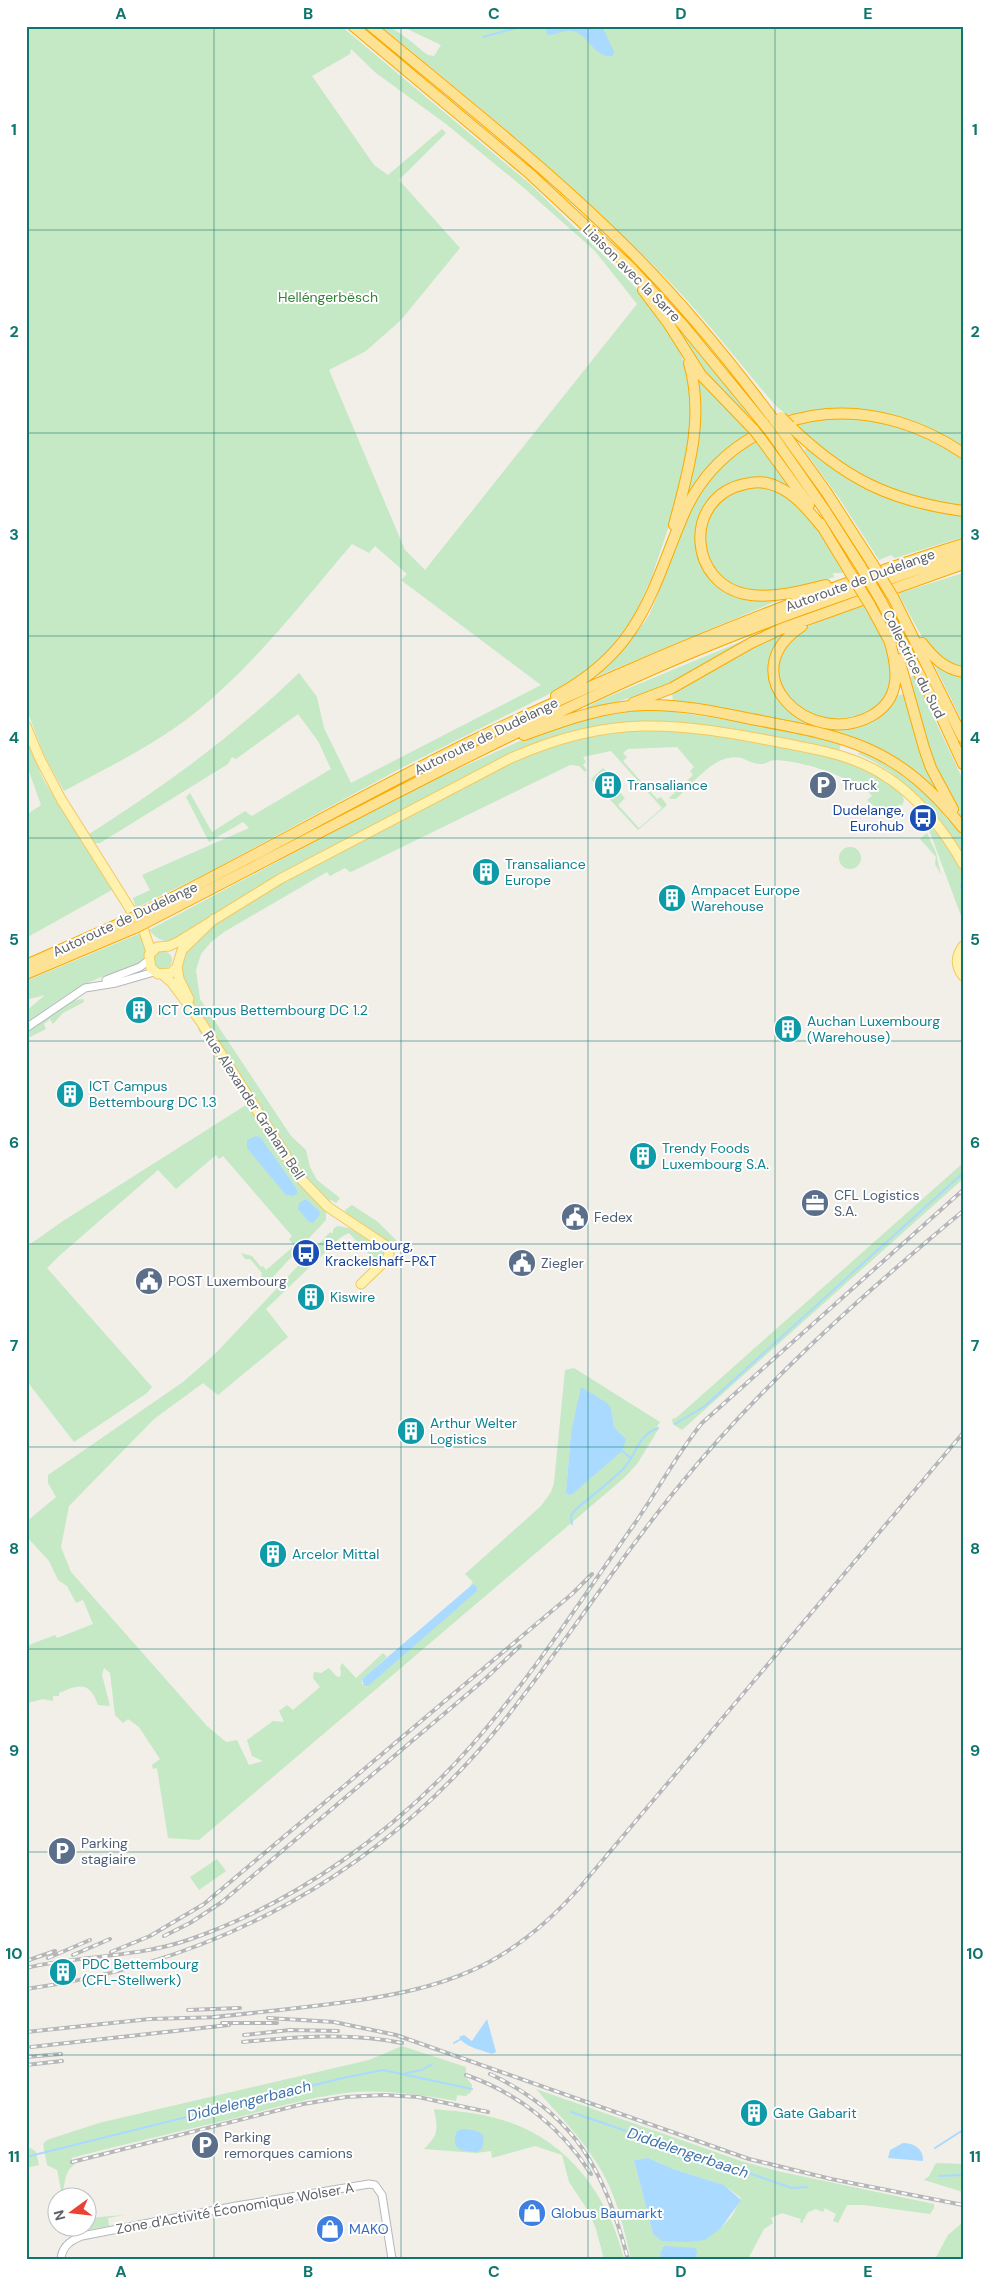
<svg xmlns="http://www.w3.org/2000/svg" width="989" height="2285" font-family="'DM Sans',sans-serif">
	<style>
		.green { fill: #c5e8c5; fill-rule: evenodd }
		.water { fill: #aadaff }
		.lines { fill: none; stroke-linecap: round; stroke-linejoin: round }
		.stream { stroke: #aadaff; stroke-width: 2 }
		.minor-casing { stroke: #b5b8bc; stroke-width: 9 }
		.major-casing { stroke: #f2c960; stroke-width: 11 }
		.highway-casing { stroke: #f9ab00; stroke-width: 12 }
		.minor { stroke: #fff; stroke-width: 7 }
		.major { stroke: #fff2af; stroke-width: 9 }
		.highway { stroke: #fde293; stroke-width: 10 }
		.rail-casing { stroke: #b6b7b8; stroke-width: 4 }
		.rail { stroke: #fff; stroke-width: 2; stroke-dasharray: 5.5; stroke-linecap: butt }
		.highway-bridge-casing { stroke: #f9ab00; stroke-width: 12; stroke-linecap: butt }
		.highway-bridge { stroke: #fde293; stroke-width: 10 }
		.grid { fill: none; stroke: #0f766e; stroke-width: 1; stroke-opacity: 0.55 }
		.labels { text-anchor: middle; stroke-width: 4; stroke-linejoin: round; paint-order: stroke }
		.street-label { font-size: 14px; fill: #5f6368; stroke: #fff }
		.park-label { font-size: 14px; fill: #348238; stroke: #fff }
		.culture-label { font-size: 14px; fill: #0d838f; stroke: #fff; text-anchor: start }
		.service-label { font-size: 14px; fill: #4e5e75; stroke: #fff; text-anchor: start }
		.transit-label { font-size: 14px; fill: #164399; stroke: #fff; text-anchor: end }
		.shop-label { font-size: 14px; fill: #366cbe; stroke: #fff; text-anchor: start }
		.water-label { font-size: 15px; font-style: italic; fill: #4174aa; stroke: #fff }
		.neatline { fill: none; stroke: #0f766e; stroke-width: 2 }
		.grid-label { font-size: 16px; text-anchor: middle; font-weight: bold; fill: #0f766e }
	</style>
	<rect width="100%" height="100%" fill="#f1efe8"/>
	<path class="green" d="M26,26H341L529,183L624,275L652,306L675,342L682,357L693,402L689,449L674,511L651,579L633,618L604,657L587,671L559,689L407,765L211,871L136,908L133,898L150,890L142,875L249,828L243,822L209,842L186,797L190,793L212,832L245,811L252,816L331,769L318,741L298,714L236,759L232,757L228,764L100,843H95L89,834C166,785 232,737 299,673L317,697L324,728L351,783L541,685L401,580L407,574L375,546L369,553L352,544C301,604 253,667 191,716C152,746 107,768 64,791L45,757L26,708ZM351,49L376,73L446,124L524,188L595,251L637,304L425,570L405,550L329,370L366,351L401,320L460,248L399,180L446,133L442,129L388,175L374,165L312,76L350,54Z
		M380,26C397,26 415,46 428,55L434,56L441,45L401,26H963V447C901,412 857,402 787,415L776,406C738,362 703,315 662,274C574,184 478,105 380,26Z
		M684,335L750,416L747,418L710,382L681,337Z
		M697,377L749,432C718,454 701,474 683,507Z
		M827,417C841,418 856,418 870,419C903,424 935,441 963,458V508C913,505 865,480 824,453C813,445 803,433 794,423Z
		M756,441L797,494L752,478L728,485L718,492L704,507L698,522L717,584L784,598L593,678C611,659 636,637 649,615C654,605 658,593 662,583C686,524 696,474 756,441Z
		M808,448L852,479L963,514V537L895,558L891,555L879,560L839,498L804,450Z
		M753,486C800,488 822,537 843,573H833L834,577C807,585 774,597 745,590C702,579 693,525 724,497C731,491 744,489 753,486Z
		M963,573V668C929,662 915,622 899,595L900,593Z
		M863,606C871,612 892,656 892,667C891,674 892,683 889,689C864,743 767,717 778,663C781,651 788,639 799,632C814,621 845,613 863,606Z
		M771,629L781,640C751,678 784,707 814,727L703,704L673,703L672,693L721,666L697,670L657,691L587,709V707L600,700Z
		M933,662L963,676V723Z
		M914,675L963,780V820L939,779L926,746L909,678Z
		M906,694L937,789L934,791L898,760L868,743L825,727L864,722L893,696Z
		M659,710C720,718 781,728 841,743L839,751L718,727L662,721L619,723L556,736L486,767L254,889L179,938C165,944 159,941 149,930L418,787L520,741L583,718L628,711Z
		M640,728L717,734L846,760L882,777L901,792L904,800L902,806L900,804L898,806L901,809L898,811L894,808L891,811L894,814L892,815C882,810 875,808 867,800L872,796L860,782L855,786C840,772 797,761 776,760C770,760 766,764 761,764C747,764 744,753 724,759C708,764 688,788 676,799H671L669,798L693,775L690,771L694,767L677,747L628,749L623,753L627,757L623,761L657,799L661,797L667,805L638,830L591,779L603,768L618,784L615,787L625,798L618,805L639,828L662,808L611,751L583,757L586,762L583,765L587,770L585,772L579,766L570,765L353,871L350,872L345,868L330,876L327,872L224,932L211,942L201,954L196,970L200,999L291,1136L306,1150L310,1167L317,1180L340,1198L336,1203L331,1200L329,1202L302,1175L290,1157L191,999L180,971L182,956L202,933L258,896L512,761L580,736Z
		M26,737L43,779L112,890L26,938V815L41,805L26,763Z
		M860,752C896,767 924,789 948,820L950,819L963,838V857C929,813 911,777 858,754Z
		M930,825L952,852L963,871V921L929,830L928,827Z
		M927,833L936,853L941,875L935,864L936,857L920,839Z
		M839 858a11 11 0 1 1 22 0a11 11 0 1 1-22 0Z
		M141,933L147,951C145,956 144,961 139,964C126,972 112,972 99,978C73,988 49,1007 26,1023V1011L45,995L26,1000V981Z
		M154 960a9 9 0 1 1 18 0a9 9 0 1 1-18 0Z
		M83,999L84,1002L63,1013L53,1024L50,1019L44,1024L46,1029L26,1039V1032C43,1020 62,1001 83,999Z
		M197,1028L201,1031L284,1162L297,1181L326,1211V1220L269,1281L265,1282L261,1278L262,1273L250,1259H245L241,1253L252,1256L261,1267L263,1266L266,1270L294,1246L289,1239L292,1236L223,1156L219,1159L216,1155L176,1189L158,1170L59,1256L47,1268L152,1387L147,1393L74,1442L26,1380V1247L63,1221L246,1105Z
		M963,1163V1179L682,1430L673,1424L672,1419L676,1418Z
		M352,1205L378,1222L409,1253L405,1256L390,1243L346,1215L345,1210Z
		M338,1226L349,1228L381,1247L384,1257L376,1262L349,1233L341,1237L266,1309L288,1337L218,1395L203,1383L154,1419L69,1506L61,1547L71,1572L207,1726L226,1742L237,1740L249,1765L263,1761L252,1756L247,1740L273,1721L284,1722L279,1711L287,1705L293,1710L320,1687L313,1678L314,1672L321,1673L329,1668L336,1676L340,1677L341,1672L340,1668L342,1663L356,1678L383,1653L387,1657L362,1679V1684L366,1687L473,1584L470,1585L473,1582L465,1574L541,1506L551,1492L554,1483L565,1370L574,1368L660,1422L657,1426L658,1430L637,1464L624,1478L199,1840L168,1838L157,1768L153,1769L152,1765L160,1759L139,1727L128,1719L123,1723L115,1715L110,1673L104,1668L102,1675L110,1706L98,1705C90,1681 79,1684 59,1693V1696H53V1701L43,1699L28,1703L26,1701V1646L55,1635L57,1638L93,1624L83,1600L76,1603L67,1586L58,1580L49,1561L26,1536V1522L56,1497L48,1483V1475L183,1382L215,1354L330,1232L332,1234L334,1228ZM611,1408L614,1427L626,1439L570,1496L566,1492L571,1433Z
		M217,1859L226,1871L199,1890L190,1877Z
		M402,2046L466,2067V2077L472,2085L471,2092L466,2096L457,2095L456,2101C422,2095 388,2090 354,2092C312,2096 271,2109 231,2119C178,2132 124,2144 71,2158L75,2164C63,2173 66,2183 62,2195L57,2170L47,2165L43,2144L47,2140L99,2123L369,2060Z
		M536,2089L741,2161L777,2171L934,2204V2208L930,2214L864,2205H847L838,2223L833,2221L836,2214L825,2208L823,2212L816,2209L808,2212L802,2223L800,2222L801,2219L782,2213L771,2218L773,2223L764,2229L748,2259H694L697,2254L660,2253L661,2259H631C626,2238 621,2215 613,2195C597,2153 565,2122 536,2089ZM648,2158L673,2169L724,2185L741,2198L732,2216L721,2228L653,2234L634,2160Z
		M434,2109C453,2111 472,2112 491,2117C562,2133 607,2190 624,2259H604L596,2229L589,2212L569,2182L562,2155L535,2146L492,2158L491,2151L476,2153L424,2149C439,2134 438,2130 434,2109Z
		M31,2148L36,2152L39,2165L26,2168V2149Z
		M936,2163L963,2164V2192L924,2180L929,2176Z
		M124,2215L108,2218L109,2226L81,2231V2233L70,2236L77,2228H88V2218Z
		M961,2224H963V2259H935L948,2235Z"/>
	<path class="water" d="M552,26H602L614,52L613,56C596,59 589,37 576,32C567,28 557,35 548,35L546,30Z
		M256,1136L261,1138L296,1188L297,1194L293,1196L286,1195L247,1148V1140Z
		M304,1200H307L319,1211L320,1215L313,1223L309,1222L298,1209L299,1203Z
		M581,1387L607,1403L611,1408L614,1427L626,1439L622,1451L570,1496L566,1492L571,1433Z
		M473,1584L477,1587V1591L368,1686H364L362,1679Z
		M487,2019L496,2052L492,2054C482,2050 464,2047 459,2037L464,2035L472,2041Z
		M462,2129C472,2130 487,2130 483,2144C483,2147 481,2150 479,2151C476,2153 470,2151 467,2151C454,2150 453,2142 457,2131Z
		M903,2143C914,2143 924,2149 923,2161L888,2158L890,2150Z
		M648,2158L673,2169L724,2185L741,2200L721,2228L705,2240L689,2242L662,2241L653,2234L634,2160Z
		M664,2246L696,2248L697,2254L694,2259H661L660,2253Z"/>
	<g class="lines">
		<path class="stream" d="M483,37L523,26
			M963,883L961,885L963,893
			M675,1424L705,1406L963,1173
			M622,1451L630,1457
			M572,1524L571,1516L574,1511C590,1497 608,1484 623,1469C637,1454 637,1436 658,1428
			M454,2043L461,2039
			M406,2073L422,2070L432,2064
			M571,2112L792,2188L807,2187
			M935,2148L963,2130
			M26,2157L343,2078L383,2070L472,2089
			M939,2176L963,2175"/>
		<defs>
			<path id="minor" d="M106,980L140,967L149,960
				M26,1028L85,988L116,983L154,972
				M61,2259C62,2246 71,2240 82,2236L236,2206L369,2184L375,2185L382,2195L392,2259"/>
			<path id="major" d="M26,726L40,759L61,799L144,931L151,952
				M214,919L182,950L177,967L171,973L158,974L151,968L149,955L157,947L169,946L178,942L280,879L511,758C612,714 673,722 778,742C814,749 850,754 882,774C916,794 944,830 963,864
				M963,946C956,956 955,966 963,976
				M177,967L179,979L189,999
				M163,975L172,983L201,1022L300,1178L328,1207L388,1247L389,1255L387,1259L361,1284"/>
			<path id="highway" d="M353,26L530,174L632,269L682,324L764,424
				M371,26C452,93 534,158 610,231C670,288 724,353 774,420
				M643,290L668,323L701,375L754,430
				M790,426C844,478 889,501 963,511
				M781,429L827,493L872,563
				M771,433L824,509L861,567
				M761,439L809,505
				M820,523L849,571
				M674,525C688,472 705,418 689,363
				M823,528C810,513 797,495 778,487C768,482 756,481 745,484C682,497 687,587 751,595C776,598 802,591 826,585
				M893,597L963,738
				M881,601L940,714L963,764
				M870,605L891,644
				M802,626C730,673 809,750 871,716C902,699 898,669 889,639
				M922,643C933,657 944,669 963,672
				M899,659L924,748L931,768L953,809
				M556,696C585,680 611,660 630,632C657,593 668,547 688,505C715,452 768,419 827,414C875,410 923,426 963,453
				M633,703L672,688L751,643L781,629L963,564
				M524,735C563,721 603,706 645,705C680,704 717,712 751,719C849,737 898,746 963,828
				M140,914C251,859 358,797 470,742C523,716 577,692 631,669C740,622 850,579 963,544
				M145,923C315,836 483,744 658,667C757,623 860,589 963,554
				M26,965L130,919
				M26,974L135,928"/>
		</defs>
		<use href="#minor" class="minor-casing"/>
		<use href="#major" class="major-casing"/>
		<use href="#highway" class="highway-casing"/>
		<use href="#minor" class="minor"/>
		<use href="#major" class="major"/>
		<use href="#highway" class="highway"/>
		<defs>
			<path id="rail" d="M164,1936L190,1923L222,1902L484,1680L520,1646
				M111,1952L150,1936L204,1904L572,1594L592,1574
				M73,1955L110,1939
				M48,1958L90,1940
				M26,1961L55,1951
				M26,1968C80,1955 135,1958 188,1940C296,1903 396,1831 471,1746C531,1678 581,1600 633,1526C657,1492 676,1455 702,1423L963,1190
				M26,1989C217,1963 381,1873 502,1723C564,1646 616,1562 679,1486C763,1383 861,1296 963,1211
				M188,2010L240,2008
				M214,2017C256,2013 297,2008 339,2003C444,1989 508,1969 581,1886L963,1433
				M268,2018L334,2022L396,2035L749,2159L831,2179L963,2205
				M222,2023H277
				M26,2032L150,2019L221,2017
				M244,2035L290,2030L338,2031
				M243,2042C295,2037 351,2032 402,2043
				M31,2047L229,2025
				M26,2057L61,2054
				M26,2065L62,2061
				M490,2074C577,2115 604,2171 628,2259
				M466,2075C518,2093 562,2128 591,2174
				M72,2162L303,2104L346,2097L384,2095L418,2097L488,2112"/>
		</defs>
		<use href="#rail" class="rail-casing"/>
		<use href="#rail" class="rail"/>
		<defs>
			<path id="highway-bridge" d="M781,417L790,426
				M774,420L781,429
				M764,424L771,433
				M754,430L761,439
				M872,563L893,597
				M861,567L881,601
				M849,571L870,605
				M130,919L140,914
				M135,928L145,923"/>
		</defs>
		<use href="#highway-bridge" class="highway-bridge-casing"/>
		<use href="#highway-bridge" class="highway-bridge"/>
	</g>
	<path class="grid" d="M214,26V2259M401,26V2259M588,26V2259M775,26V2259M26,230H963M26,433H963M26,636H963M26,838H963M26,1041H963M26,1244H963M26,1447H963M26,1649H963M26,1852H963M26,2055H963"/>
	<defs>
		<symbol id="building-disc" viewBox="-11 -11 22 22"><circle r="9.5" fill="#0f9aa8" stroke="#fff"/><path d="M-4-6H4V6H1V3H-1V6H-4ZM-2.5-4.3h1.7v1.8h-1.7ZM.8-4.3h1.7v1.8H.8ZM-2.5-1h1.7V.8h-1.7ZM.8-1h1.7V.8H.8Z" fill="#fff"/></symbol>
		<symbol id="parking-disc" viewBox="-11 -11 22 22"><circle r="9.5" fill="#5c6f8a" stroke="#fff"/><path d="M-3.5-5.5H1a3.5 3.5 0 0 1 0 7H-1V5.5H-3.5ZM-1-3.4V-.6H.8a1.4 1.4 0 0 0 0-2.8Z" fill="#fff"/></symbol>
		<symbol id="bus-disc" viewBox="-11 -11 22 22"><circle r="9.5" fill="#1a4fb4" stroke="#fff"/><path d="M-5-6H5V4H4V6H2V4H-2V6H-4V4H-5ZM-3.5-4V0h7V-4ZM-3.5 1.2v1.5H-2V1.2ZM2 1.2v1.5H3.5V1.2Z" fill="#fff"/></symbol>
		<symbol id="office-disc" viewBox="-11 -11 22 22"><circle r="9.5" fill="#5c6f8a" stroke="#fff"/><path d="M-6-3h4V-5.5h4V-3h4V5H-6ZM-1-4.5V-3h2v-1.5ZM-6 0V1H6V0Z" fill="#fff"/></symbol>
		<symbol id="civic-disc" viewBox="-11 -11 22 22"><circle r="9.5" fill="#5c6f8a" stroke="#fff"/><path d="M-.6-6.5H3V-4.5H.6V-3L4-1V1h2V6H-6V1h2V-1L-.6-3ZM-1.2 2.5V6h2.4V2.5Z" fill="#fff"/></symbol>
		<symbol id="shop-disc" viewBox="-11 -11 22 22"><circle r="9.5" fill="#3f7fe0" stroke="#fff"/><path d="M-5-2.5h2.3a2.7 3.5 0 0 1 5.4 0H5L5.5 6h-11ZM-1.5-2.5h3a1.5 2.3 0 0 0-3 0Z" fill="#fff"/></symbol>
	</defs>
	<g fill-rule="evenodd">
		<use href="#building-disc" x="592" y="769" width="32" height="32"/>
		<use href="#parking-disc" x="807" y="769" width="32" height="32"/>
		<use href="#bus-disc" x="907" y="802" width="32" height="32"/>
		<use href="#building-disc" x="470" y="856" width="32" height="32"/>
		<use href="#building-disc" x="656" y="882" width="32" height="32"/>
		<use href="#building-disc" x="123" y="994" width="32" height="32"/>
		<use href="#building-disc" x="772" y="1013" width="32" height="32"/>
		<use href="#building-disc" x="54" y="1078" width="32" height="32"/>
		<use href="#building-disc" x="627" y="1140" width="32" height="32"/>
		<use href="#office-disc" x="799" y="1187" width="32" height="32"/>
		<use href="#civic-disc" x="559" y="1201" width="32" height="32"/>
		<use href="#bus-disc" x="290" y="1237" width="32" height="32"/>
		<use href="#civic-disc" x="506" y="1247" width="32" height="32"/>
		<use href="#civic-disc" x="133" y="1265" width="32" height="32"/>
		<use href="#building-disc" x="295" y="1281" width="32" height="32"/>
		<use href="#building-disc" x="395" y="1415" width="32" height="32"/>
		<use href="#building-disc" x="257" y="1538" width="32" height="32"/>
		<use href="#parking-disc" x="46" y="1835" width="32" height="32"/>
		<use href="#building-disc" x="47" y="1956" width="32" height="32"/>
		<use href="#building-disc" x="738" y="2097" width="32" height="32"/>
		<use href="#parking-disc" x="189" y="2129" width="32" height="32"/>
		<use href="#shop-disc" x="516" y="2197" width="32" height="32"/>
		<use href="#shop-disc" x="314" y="2213" width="32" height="32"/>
	</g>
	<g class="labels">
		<g class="street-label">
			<text transform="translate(632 273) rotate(45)" y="5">Liaison avec la Sarre</text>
			<text transform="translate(860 580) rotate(-20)" y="5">Autoroute de Dudelange</text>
			<text transform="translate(914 664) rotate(63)" y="5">Collectrice du Sud</text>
			<text transform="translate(486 736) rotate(-26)" y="5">Autoroute de Dudelange</text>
			<text transform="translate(125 919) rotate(-25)" y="5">Autoroute de Dudelange</text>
			<text transform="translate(254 1105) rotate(57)" y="5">Rue Alexander Graham Bell</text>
			<text transform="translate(235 2208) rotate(-10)" y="5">Zone d'Activité Économique Wolser A</text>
		</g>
		<g class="park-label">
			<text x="328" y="302">Helléngerbësch</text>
		</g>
		<g class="culture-label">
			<text x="627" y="790">Transaliance</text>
			<text x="505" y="869">Transaliance<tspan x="505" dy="16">Europe</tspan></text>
			<text x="691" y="895">Ampacet Europe<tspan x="691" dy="16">Warehouse</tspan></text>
			<text x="158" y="1015">ICT Campus Bettembourg DC 1.2</text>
			<text x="807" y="1026">Auchan Luxembourg<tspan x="807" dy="16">(Warehouse)</tspan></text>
			<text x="89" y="1091">ICT Campus<tspan x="89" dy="16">Bettembourg DC 1.3</tspan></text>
			<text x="662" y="1153">Trendy Foods<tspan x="662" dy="16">Luxembourg S.A.</tspan></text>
			<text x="330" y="1302">Kiswire</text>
			<text x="430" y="1428">Arthur Welter<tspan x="430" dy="16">Logistics</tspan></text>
			<text x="292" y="1559">Arcelor Mittal</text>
			<text x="82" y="1969">PDC Bettembourg<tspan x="82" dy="16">(CFL-Stellwerk)</tspan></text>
			<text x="773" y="2118">Gate Gabarit</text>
		</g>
		<g class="service-label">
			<text x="842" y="790">Truck</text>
			<text x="834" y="1200">CFL Logistics<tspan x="834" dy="16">S.A.</tspan></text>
			<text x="594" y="1222">Fedex</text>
			<text x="541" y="1268">Ziegler</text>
			<text x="168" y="1286">POST Luxembourg</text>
			<text x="81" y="1848">Parking<tspan x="81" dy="16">stagiaire</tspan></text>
			<text x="224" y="2142">Parking<tspan x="224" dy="16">remorques camions</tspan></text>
		</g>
		<g class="transit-label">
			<text x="904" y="815">Dudelange,<tspan x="904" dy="16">Eurohub</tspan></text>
			<text x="325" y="1250" text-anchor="start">Bettembourg,<tspan x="325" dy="16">Krackelshaff-P&amp;T</tspan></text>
		</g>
		<g class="shop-label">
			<text x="551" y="2218">Globus Baumarkt</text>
			<text x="349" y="2234">MAKO</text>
		</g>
		<g class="water-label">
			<text transform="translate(249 2101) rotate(-14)" y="5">Diddelengerbaach</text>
			<text transform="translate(688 2153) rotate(19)" y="5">Diddelengerbaach</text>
		</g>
	</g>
	<rect width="989" height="2285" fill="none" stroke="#ffffff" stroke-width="55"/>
	<g transform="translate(72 2212) rotate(255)"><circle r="24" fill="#ffffff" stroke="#bfc1c3"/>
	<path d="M0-4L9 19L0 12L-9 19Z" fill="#ea4335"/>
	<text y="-8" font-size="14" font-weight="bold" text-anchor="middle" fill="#5f6368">N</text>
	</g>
	<rect x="28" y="28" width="934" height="2230" class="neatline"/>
	<g class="grid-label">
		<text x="121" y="19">A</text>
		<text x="308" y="19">B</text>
		<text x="494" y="19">C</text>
		<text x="681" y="19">D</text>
		<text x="868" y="19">E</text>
		<text x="14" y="135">1</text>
		<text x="975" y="135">1</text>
		<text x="14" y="337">2</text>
		<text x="975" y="337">2</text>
		<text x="14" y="540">3</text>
		<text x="975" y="540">3</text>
		<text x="14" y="743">4</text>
		<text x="975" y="743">4</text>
		<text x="14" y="945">5</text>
		<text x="975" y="945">5</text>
		<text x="14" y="1148">6</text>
		<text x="975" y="1148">6</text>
		<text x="14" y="1351">7</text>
		<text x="975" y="1351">7</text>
		<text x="14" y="1554">8</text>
		<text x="975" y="1554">8</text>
		<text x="14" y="1756">9</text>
		<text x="975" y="1756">9</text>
		<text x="14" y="1959">10</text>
		<text x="975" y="1959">10</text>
		<text x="14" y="2162">11</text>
		<text x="975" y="2162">11</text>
		<text x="121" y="2277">A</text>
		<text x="308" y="2277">B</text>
		<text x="494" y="2277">C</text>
		<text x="681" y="2277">D</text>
		<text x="868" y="2277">E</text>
	</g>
</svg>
